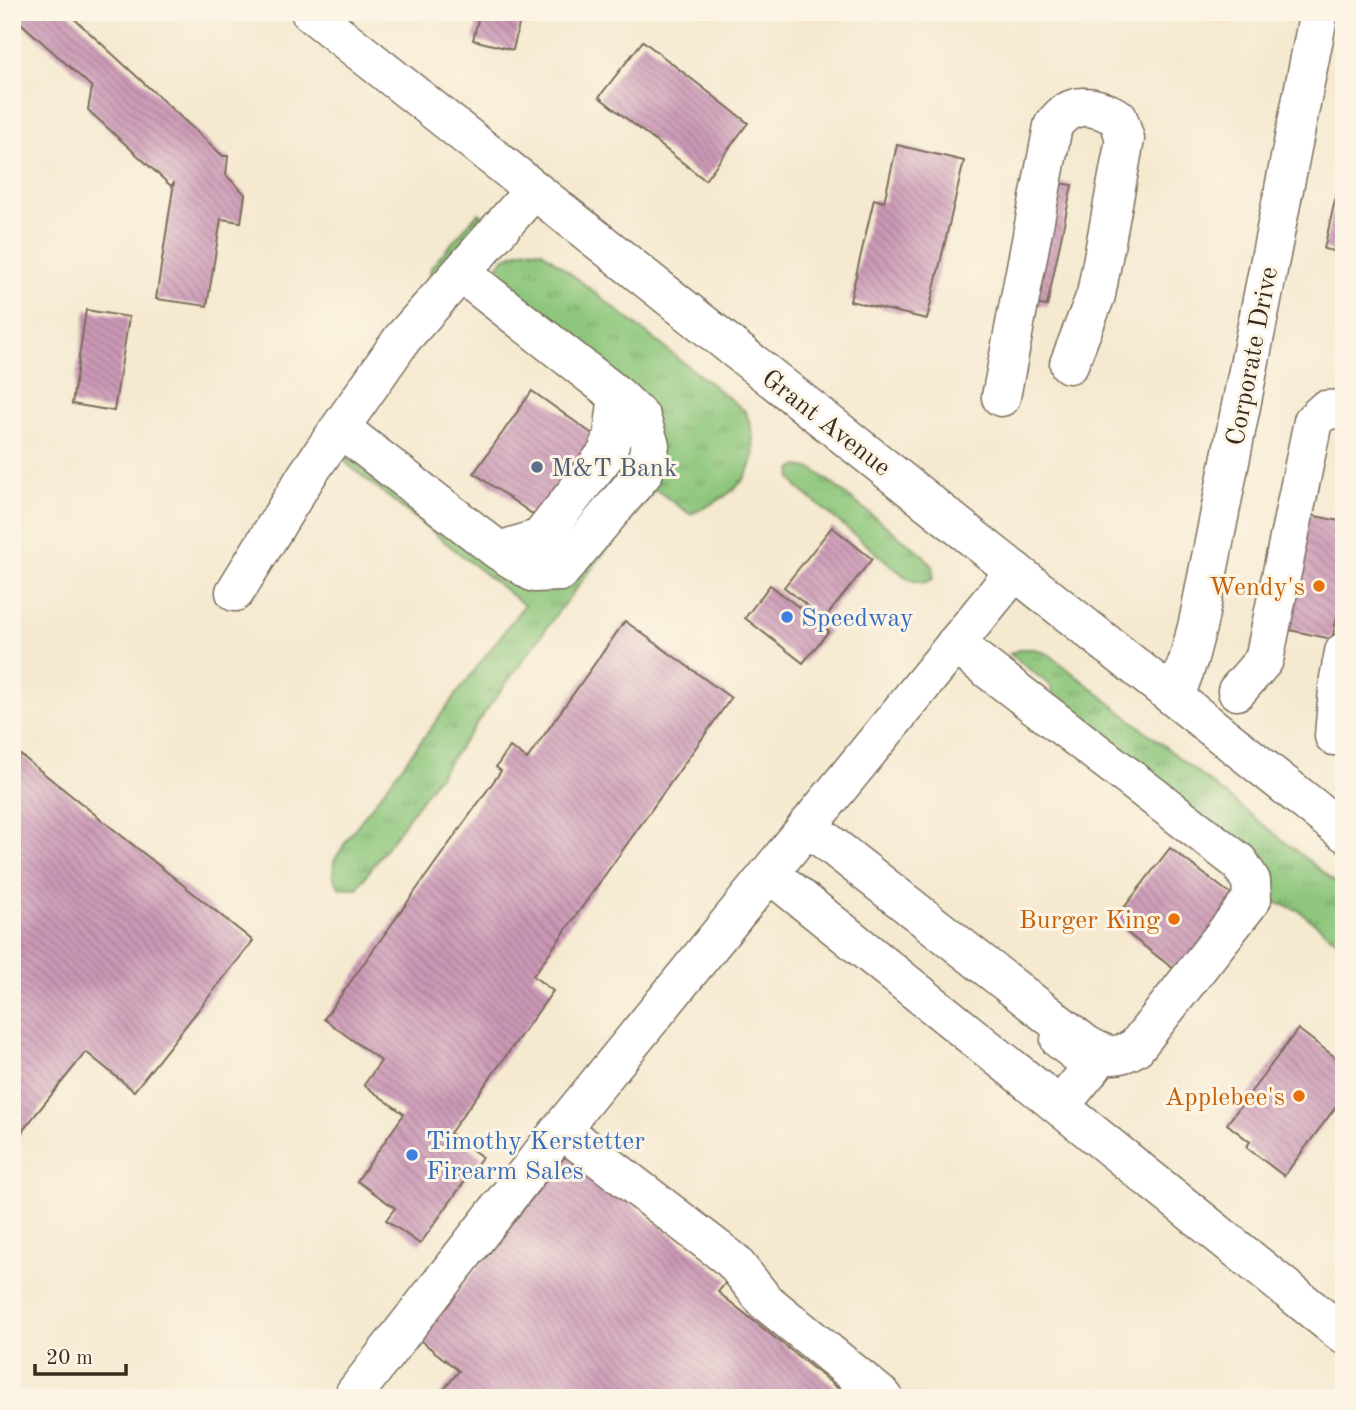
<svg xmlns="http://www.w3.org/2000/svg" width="1356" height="1410" font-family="'Old Standard TT',serif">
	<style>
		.grass { fill: url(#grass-tufts); stroke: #64784c; stroke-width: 2 }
		.building { fill: url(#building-back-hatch) }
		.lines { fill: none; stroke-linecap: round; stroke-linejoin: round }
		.minor-casing { stroke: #7c6d5c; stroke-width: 41 }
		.highway-casing { stroke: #7c6d5c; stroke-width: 41 }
		.minor { stroke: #fff; stroke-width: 38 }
		.highway { stroke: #fff; stroke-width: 38 }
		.service-dot { fill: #5c6f8a; stroke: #fcf5e5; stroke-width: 2.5 }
		.food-dot { fill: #e8710a; stroke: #fcf5e5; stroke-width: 2.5 }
		.shop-dot { fill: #3f7fe0; stroke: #fcf5e5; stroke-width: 2.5 }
		.labels { text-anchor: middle; stroke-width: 6; stroke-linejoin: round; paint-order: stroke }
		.street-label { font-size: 26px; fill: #3b2a1e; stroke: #fcf5e5 }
		.service-label { font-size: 26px; fill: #4e5e75; stroke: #fcf5e5; text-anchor: start }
		.food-label { font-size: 26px; fill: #c56008; stroke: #fcf5e5; text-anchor: end }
		.shop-label { font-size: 26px; fill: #366cbe; stroke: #fcf5e5; text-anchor: start }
	</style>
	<defs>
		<pattern id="grass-tufts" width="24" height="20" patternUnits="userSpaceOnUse" patternTransform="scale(1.75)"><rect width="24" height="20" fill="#8dc67b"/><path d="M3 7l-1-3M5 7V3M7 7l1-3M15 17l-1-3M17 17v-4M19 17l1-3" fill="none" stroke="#74a164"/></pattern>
		<pattern id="building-back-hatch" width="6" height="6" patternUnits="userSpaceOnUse" patternTransform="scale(1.75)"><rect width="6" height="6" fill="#cb98b6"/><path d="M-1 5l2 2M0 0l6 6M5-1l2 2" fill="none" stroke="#a67c93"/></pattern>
	</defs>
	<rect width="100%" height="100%" fill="#fcf5e5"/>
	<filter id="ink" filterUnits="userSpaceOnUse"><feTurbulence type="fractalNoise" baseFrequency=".0143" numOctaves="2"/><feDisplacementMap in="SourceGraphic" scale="14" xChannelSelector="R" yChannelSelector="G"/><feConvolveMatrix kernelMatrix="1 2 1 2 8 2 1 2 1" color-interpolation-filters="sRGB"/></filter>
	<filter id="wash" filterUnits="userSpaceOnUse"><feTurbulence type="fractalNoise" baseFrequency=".00686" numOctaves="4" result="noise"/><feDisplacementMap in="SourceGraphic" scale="28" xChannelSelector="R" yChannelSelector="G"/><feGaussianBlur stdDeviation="1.57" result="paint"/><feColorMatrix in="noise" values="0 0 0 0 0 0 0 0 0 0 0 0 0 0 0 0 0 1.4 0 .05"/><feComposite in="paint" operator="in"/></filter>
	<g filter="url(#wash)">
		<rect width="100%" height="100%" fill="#f5e9d0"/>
		<path class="grass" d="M478,213L482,215L480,222L436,275L431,276L430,271L432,266Z
			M527,249L542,251L745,411C769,467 742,493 690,514L655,489L561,608L357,888H340L333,877L334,861L350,835L524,605L347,464L344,455L530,588L548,592L563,587L660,458L492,274C501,258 510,254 527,249Z
			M799,466L813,469L922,554L933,567V579L923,583L908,579L797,487L791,478L793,468Z
			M1021,649H1035L1050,655L1344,889V946L1298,910L1269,900L1056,710L1051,686L1010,654Z"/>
		<g id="blocks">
			<path class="building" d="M16,12H67L223,156H228L226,175L245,194L241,222L221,219L207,306L156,299L174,182L171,186L88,110L92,87L13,16Z
				M480,12H522L513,50L473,40Z
				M643,41L748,123L705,180L599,97Z
				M897,145L964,161L927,319L850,301L874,199L884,202Z
				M1343,164H1344V253L1324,249Z
				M1026,177L1072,185L1047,306L1032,304Z
				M86,310L129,317L114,411L72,404Z
				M532,391L601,440L587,461L630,492L600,535L541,520L474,473Z
				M1306,514L1344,522V586L1332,639L1280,628Z
				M832,527L872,559L824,619L784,587Z
				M770,585L829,631L803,663L745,618Z
				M625,621L731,698L533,976L553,991L450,1133L482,1157L420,1244L386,1220L395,1208L357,1181L404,1114L364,1085L381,1061L324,1019L501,771L496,767L510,747L527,759Z
				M12,748L253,941L134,1091L86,1052L12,1144Z
				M1170,848L1245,905L1188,980L1113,922Z
				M1298,1029L1344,1064V1096L1284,1176L1246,1147L1250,1142L1227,1124Z
				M568,1153L728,1280L718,1292L850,1398H437L459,1371L420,1340Z"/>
		</g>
	</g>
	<g filter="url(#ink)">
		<use href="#blocks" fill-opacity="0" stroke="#7c6d5c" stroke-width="2"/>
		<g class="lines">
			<defs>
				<path id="minor" d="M1001,397L1053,126C1070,100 1094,104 1118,118L1125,139L1096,295L1069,364
					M340,428L499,551L534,573L560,572L644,472L650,445L641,418L618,396L461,273
					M499,551L540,538L607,453L613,434L618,396
					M235,592L307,475L402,339L534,190
					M1237,691L1264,660L1313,421L1325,410L1344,409
					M1175,697L1189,658L1198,623L1319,12
					M1334,736L1339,678L1344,652
					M807,826L1085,1044C1106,1056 1115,1060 1136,1047L1252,899L1251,881L1239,862L955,644
					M769,873L1344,1335
					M1060,1106L1093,1066L1060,1040
					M561,1129L733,1261L765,1301L884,1398
					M356,1398L355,1393L561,1129L1015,571"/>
				<path id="highway" d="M310,12L1344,832"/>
			</defs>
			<use href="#minor" class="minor-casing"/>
			<use href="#highway" class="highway-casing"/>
			<use href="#minor" class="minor"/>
			<use href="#highway" class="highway"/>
		</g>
	</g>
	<circle class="service-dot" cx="537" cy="467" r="7"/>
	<g class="food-dot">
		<circle cx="1319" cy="586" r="7"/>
		<circle cx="1174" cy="919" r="7"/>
		<circle cx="1299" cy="1096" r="7"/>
	</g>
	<g class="shop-dot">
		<circle cx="787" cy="617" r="7"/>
		<circle cx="412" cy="1155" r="7"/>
	</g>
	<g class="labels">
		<g class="street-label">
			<text transform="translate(1251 356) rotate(-79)" y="9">Corporate Drive</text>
			<text transform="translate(827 422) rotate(38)" y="9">Grant Avenue</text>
		</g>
		<g class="service-label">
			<text x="551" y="476">M&amp;T Bank</text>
		</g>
		<g class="food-label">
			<text x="1305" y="595">Wendy's</text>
			<text x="1160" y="928">Burger King</text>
			<text x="1285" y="1105">Applebee's</text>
		</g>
		<g class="shop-label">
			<text x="801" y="626">Speedway</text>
			<text x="426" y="1149">Timothy Kerstetter<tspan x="426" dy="30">Firearm Sales</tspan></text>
		</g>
	</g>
	<rect width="1356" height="1410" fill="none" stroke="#fcf5e5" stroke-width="42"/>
	<path d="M35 1364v10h91v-10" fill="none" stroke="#3b2a1e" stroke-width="3.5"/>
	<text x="46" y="1364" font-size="21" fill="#3b2a1e" stroke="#fcf5e5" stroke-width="5" paint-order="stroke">20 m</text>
</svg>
